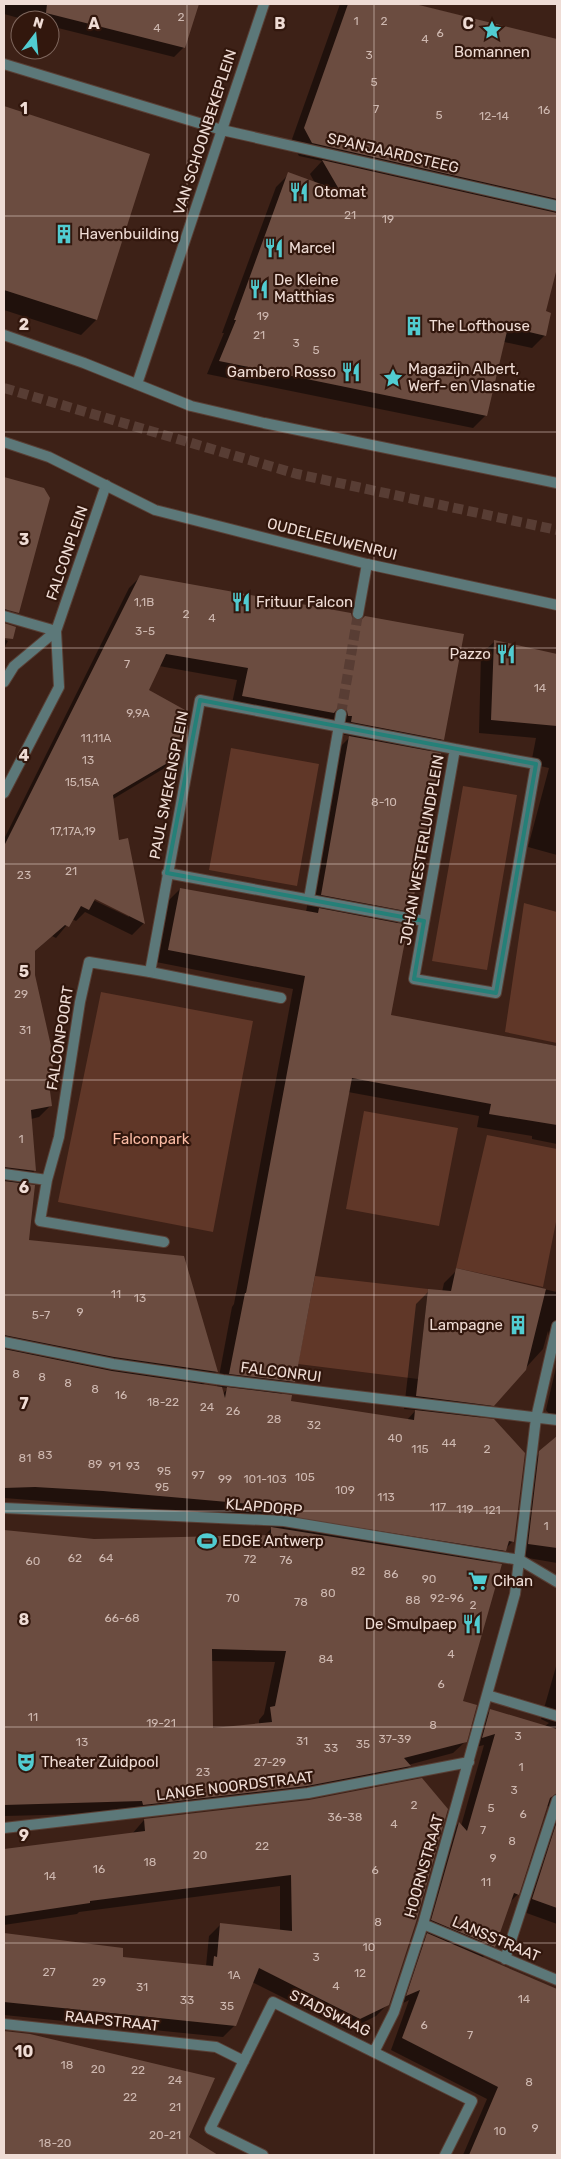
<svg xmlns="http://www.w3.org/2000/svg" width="561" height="2159" font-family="Rubik,sans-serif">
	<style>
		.green { fill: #603728 }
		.shadow { fill: #0007; fill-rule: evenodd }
		.building { fill: #6b4c40; fill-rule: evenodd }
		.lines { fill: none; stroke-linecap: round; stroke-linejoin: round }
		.pedestrian-tunnel { stroke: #583d34; stroke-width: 10; stroke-dasharray: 10 5; stroke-linecap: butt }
		.secondary-tunnel { stroke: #583d34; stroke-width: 10; stroke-dasharray: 10 5; stroke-linecap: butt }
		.pedestrian-casing { stroke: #593f35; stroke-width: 12 }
		.minor-casing { stroke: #593f35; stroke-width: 12 }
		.tertiary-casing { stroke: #593f35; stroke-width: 12 }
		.pedestrian { stroke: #5c7879; stroke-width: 10 }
		.minor { stroke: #5c7879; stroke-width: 10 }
		.tertiary { stroke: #5c7879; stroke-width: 10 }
		.marked { fill: none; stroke: #258078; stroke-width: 4; stroke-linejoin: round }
		.grid { fill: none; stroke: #efdcd5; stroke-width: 1; stroke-opacity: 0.55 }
		.labels { text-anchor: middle; stroke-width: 4.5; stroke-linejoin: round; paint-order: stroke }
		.number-label { font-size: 12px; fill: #ceb8b0 }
		.poi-label { font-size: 15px; fill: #efdcd5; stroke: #32170d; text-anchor: start }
		.street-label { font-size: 15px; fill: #efdcd5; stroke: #32170d }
		.park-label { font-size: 15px; fill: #fbbba4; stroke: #32170d }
		.grid-label { font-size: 16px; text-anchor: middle; font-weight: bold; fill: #efdcd5; stroke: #32170d; stroke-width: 4.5; stroke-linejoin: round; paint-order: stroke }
	</style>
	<rect width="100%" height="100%" fill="#3d2117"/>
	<path class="green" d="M231,748L319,764L297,886L209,870Z
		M463,786L517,795L487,970L432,961Z
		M524,903L557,912V1043L505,1032Z
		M101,992L253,1021L213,1232L58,1202Z
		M364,1111L458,1128L439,1226L346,1209Z
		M487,1135L557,1149V1217L543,1287L456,1268Z
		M315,1276L428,1289L418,1379L298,1364Z"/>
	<path class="shadow" d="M4,4H198L184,47L174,57L50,26V20H26L4,14Z
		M340,4H413L557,40V263L545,312V335L532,348L504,342L486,415L473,428L207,374L224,333H222L276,187L289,174L315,183L310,174L322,161L299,156L291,142Z
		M4,107L149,155L96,320L81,335L4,310Z
		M4,478L43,489L11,608L4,612Z
		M141,576L351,617L442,739L429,752L410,911L396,924L390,1016L557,1046V1144L532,1139V1136L477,1127L479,1116L348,1092L294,1381L280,1395L289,1402L407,1420L416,1410L404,1409L416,1304L429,1291L442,1292L444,1283L457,1270L557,1292V1333L550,1340L548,1331L543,1349L479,1419L513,1541L491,1564L462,1702L466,1741L453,1753L408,1765L410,1766L398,1778L131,1813L4,1816V1531L94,1540L264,1536L273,1527L260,1525V1518L4,1498V839L129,588ZM159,666L237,680L231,708L321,724L326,719H330L336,723L340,734L351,736L334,753L306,912L180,889L167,902L156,962L293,989L234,1304L232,1307L217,1387L203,1385L216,1372L183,1257L28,1242L21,1185L34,1171L31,1119L39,1117L51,1105L34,975V952L52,936L56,938L72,919L76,921L85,912L132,935L144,923L118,842L113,799L163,769L175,757L147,690ZM90,895L129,915V917L89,898ZM221,1387L228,1388L223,1394ZM211,1661L275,1662L264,1714L259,1720V1725L212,1730Z
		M4,639L8,641L4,648Z
		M494,642L557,656V855L528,847L549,768L531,764L536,738L479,733L481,654Z
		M557,1363V1424L546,1410Z
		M557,1437V1563L516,1556L527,1465Z
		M557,1663V1924L521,1911L551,1808L547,1806L518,1894L509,1903L494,1946L482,1958L488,1962L557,1990V2155H463L487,2099L391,2050L409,2000L396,2007L416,1947L427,1935L420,1932L447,1835L459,1823L461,1826L484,1745L471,1748L478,1722L490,1711L545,1726L549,1723L541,1719Z
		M309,1801L388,2004L376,2016L348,2030L252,1982L235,2025L223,2037L4,2015V1934L122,1949V1958L206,1966L209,1936L221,1924L280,1931V1886L79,1912L77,1914L4,1925V1850L132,1834L144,1820Z
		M4,2032L30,2035L216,2155H4Z"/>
	<path class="building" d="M47,4H199L185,48L46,13Z
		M348,4H415L557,39V199L312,143L304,128Z
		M4,106L150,154L97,320L4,290Z
		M322,160L557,213V268L546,311L551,313L546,336L508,327L487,416L219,361L236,320H234L288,172L340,191Z
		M4,477L44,488L50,498L19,613L4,609Z
		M140,575L351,613L352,617L356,621L361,620L365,616L464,634L444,740L351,722L352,716H348L347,711L343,707L338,708L334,713L242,696L248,668L166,654L149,690L185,710L176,758L113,795L119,840L128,838L145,924L95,899L89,910L81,906L69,927L65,925L35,951V975L51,1046L53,1069L48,1076L52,1106L31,1110L36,1171L4,1167V846Z
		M4,623L16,627L13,639L4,638Z
		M494,640L557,654V726L491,720Z
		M349,736L441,753L411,912L321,895Z
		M180,888L318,913L319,908L408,925L391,1015L557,1046V1125L489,1114L491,1104L352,1078L295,1382L229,1374L245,1293H246L305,976L168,950Z
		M4,1181L35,1185L29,1240L184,1256L218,1372L114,1357L4,1335Z
		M456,1268L546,1289L526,1370L494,1406L416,1396L428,1289L451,1291Z
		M4,1349L112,1371L222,1387L225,1398L227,1387L292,1395L291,1401L414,1420L415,1410L494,1419L525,1453L514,1542L509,1541L506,1551L271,1514L272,1506L103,1491L35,1487L4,1488Z
		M557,1436V1548L528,1544L539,1451Z
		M271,1527L502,1564L463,1701L477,1705L467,1742L404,1758L411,1766L307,1786L143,1805L142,1801L4,1805V1530L94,1539L271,1535ZM212,1649L286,1651L275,1706L270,1707L272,1722L213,1728Z
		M490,1709L557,1729V1793L550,1798L519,1895L514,1893L495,1947L431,1920L459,1822L467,1831L495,1734L482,1738Z
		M422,1778L448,1809L416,1922L389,2005L360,2019L259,1968L236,2026L4,2002V1933L123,1948V1957L213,1966L214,1956L217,1957L220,1923L292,1931L291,1875L90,1901V1903L4,1916V1849L145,1831L144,1819L309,1800Z
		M557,1821V1908L532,1899Z
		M427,1933L557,1989V2155H469L498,2087L402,2038L420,1990L406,1996Z
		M4,2031L30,2034L215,2078L189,2137L218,2155H4Z"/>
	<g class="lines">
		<path class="pedestrian-tunnel" d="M341,714L358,614"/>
		<path class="secondary-tunnel" d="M4,388L297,474L557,530"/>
		<defs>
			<path id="pedestrian" d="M358,614L367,564
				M4,616L56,631
				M455,749L536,764L496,993L414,979Z
				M167,873L424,921
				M309,899L341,714
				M281,998L150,972L200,700L455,749"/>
			<path id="minor" d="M4,64L222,130L557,206
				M137,384L264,4
				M4,682L14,666L56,631
				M4,793L59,687L56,631L106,485
				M4,1174L47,1180L59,1137L80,1002L89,962L150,972
				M47,1180L40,1221L164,1242
				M4,1342L113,1364L223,1380L557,1420
				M4,1508L284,1521L520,1560L557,1582
				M487,1695L557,1716
				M4,1828L308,1793L469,1762
				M423,1924L557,1980
				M505,1959L557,1800
				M4,2024L216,2047L244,2061
				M374,2052L394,2012L423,1924L515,1594L536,1418L557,1326
				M263,2155L210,2129L273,2002L472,2101L445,2155"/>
			<path id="tertiary" d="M4,335L84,363L191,406L264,423L557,483
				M4,442L49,457L155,510L367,564L557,605"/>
		</defs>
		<use href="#pedestrian" class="pedestrian-casing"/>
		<use href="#minor" class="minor-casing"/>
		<use href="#tertiary" class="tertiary-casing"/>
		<use href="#pedestrian" class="pedestrian"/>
		<use href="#minor" class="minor"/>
		<use href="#tertiary" class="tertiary"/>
	</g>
	<path class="marked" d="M200,700L536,764L496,993L414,979L424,921L167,873Z"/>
	<path class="grid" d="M187,4V2155M374,4V2155M4,216H557M4,432H557M4,648H557M4,864H557M4,1080H557M4,1295H557M4,1511H557M4,1727H557M4,1943H557"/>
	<defs>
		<symbol id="sight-bare" viewBox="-9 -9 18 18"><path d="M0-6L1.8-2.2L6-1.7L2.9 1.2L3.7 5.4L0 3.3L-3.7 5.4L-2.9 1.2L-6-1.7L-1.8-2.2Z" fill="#51ccd1" stroke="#32170d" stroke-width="2.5" paint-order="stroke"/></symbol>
		<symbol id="restaurant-bare" viewBox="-9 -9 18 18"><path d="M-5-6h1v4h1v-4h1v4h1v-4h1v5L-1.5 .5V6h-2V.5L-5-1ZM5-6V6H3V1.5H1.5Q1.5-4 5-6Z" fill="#51ccd1" stroke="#32170d" stroke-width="2.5" paint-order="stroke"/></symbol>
		<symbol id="building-bare" viewBox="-9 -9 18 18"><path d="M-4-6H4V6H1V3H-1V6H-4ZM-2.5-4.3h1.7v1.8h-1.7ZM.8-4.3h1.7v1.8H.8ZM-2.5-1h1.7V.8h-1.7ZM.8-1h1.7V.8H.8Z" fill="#51ccd1" stroke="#32170d" stroke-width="2.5" paint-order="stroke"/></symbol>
		<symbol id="stadium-bare" viewBox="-9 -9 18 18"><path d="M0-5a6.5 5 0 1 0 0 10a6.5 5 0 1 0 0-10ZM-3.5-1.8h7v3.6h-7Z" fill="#51ccd1" stroke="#32170d" stroke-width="2.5" paint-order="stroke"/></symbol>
		<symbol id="supermarket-bare" viewBox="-9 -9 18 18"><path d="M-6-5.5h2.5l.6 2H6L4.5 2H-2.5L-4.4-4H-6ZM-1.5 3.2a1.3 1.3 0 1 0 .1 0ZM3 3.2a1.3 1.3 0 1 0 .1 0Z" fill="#51ccd1" stroke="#32170d" stroke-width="2.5" paint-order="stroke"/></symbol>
		<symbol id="theatre-bare" viewBox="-9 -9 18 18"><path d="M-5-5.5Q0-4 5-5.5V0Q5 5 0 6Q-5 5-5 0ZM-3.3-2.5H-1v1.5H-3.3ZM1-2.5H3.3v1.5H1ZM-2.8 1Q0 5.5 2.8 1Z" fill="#51ccd1" stroke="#32170d" stroke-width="2.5" paint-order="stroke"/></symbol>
	</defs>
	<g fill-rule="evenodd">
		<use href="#sight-bare" x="478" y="16" width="28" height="28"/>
		<use href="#restaurant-bare" x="285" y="178" width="28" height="28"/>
		<use href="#building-bare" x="50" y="220" width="28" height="28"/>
		<use href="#restaurant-bare" x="260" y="234" width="28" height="28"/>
		<use href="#restaurant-bare" x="245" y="275" width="28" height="28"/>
		<use href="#building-bare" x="400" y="312" width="28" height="28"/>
		<use href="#restaurant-bare" x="337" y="358" width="28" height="28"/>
		<use href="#sight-bare" x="379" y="364" width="28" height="28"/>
		<use href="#restaurant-bare" x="227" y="588" width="28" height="28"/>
		<use href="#restaurant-bare" x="492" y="640" width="28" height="28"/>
		<use href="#building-bare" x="504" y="1311" width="28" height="28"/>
		<use href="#stadium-bare" x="193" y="1527" width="28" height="28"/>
		<use href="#supermarket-bare" x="464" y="1567" width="28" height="28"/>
		<use href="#restaurant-bare" x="458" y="1610" width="28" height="28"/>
		<use href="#theatre-bare" x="12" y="1748" width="28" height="28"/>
	</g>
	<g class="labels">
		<g class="number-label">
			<text x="181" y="21">2</text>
			<text x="356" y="25">1</text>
			<text x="384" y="25">2</text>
			<text x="157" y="32">4</text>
			<text x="440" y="37">6</text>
			<text x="425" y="43">4</text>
			<text x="369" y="59">3</text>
			<text x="374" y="86">5</text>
			<text x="376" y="113">7</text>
			<text x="544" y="114">16</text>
			<text x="439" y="119">5</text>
			<text x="494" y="120">12-14</text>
			<text x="350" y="219">21</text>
			<text x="388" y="223">19</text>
			<text x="263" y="320">19</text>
			<text x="259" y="339">21</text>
			<text x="296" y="347">3</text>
			<text x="316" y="354">5</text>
			<text x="144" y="606">1,1B</text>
			<text x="186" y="618">2</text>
			<text x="212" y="622">4</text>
			<text x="145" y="635">3-5</text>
			<text x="127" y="668">7</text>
			<text x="540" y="692">14</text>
			<text x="138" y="717">9,9A</text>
			<text x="96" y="742">11,11A</text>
			<text x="88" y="764">13</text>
			<text x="82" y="786">15,15A</text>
			<text x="384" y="806">8-10</text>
			<text x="73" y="835">17,17A,19</text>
			<text x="71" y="875">21</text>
			<text x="24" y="879">23</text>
			<text x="21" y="998">29</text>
			<text x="25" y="1034">31</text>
			<text x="21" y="1143">1</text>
			<text x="116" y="1298">11</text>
			<text x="140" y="1302">13</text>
			<text x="80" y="1316">9</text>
			<text x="41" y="1319">5-7</text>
			<text x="16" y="1378">8</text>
			<text x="42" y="1381">8</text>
			<text x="68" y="1387">8</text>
			<text x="95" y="1393">8</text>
			<text x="121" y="1399">16</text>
			<text x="163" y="1406">18-22</text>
			<text x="207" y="1411">24</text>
			<text x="233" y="1415">26</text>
			<text x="274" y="1423">28</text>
			<text x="314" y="1429">32</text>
			<text x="395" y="1442">40</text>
			<text x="449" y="1447">44</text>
			<text x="420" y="1453">115</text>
			<text x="487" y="1453">2</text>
			<text x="45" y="1459">83</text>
			<text x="25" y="1462">81</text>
			<text x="95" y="1468">89</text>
			<text x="115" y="1470">91</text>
			<text x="133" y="1470">93</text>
			<text x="164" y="1475">95</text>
			<text x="198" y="1479">97</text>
			<text x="305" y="1481">105</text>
			<text x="225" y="1483">99</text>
			<text x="265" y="1483">101-103</text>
			<text x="162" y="1491">95</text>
			<text x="345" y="1494">109</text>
			<text x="386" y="1501">113</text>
			<text x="438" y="1511">117</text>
			<text x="465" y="1513">119</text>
			<text x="492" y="1514">121</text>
			<text x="546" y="1530">1</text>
			<text x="75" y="1562">62</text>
			<text x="106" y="1562">64</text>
			<text x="250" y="1563">72</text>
			<text x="286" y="1564">76</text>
			<text x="33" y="1565">60</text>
			<text x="358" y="1575">82</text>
			<text x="391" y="1578">86</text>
			<text x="429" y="1583">90</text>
			<text x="328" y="1597">80</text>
			<text x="233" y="1602">70</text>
			<text x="447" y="1602">92-96</text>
			<text x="413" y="1604">88</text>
			<text x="301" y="1606">78</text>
			<text x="473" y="1609">2</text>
			<text x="122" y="1622">66-68</text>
			<text x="451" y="1658">4</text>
			<text x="326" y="1663">84</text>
			<text x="441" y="1688">6</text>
			<text x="33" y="1721">11</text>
			<text x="161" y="1727">19-21</text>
			<text x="433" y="1729">8</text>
			<text x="518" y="1740">3</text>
			<text x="395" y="1743">37-39</text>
			<text x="302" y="1745">31</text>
			<text x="82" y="1746">13</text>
			<text x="363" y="1748">35</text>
			<text x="331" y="1752">33</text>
			<text x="270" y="1766">27-29</text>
			<text x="521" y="1771">1</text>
			<text x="203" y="1776">23</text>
			<text x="514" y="1794">3</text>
			<text x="414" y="1809">2</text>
			<text x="491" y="1812">5</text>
			<text x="523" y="1818">6</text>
			<text x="345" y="1821">36-38</text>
			<text x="394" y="1828">4</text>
			<text x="483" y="1834">7</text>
			<text x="512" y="1845">8</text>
			<text x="262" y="1850">22</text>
			<text x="200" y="1859">20</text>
			<text x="493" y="1862">9</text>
			<text x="150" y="1866">18</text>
			<text x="99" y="1873">16</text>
			<text x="375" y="1874">6</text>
			<text x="50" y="1880">14</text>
			<text x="486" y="1886">11</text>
			<text x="378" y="1926">8</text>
			<text x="369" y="1951">10</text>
			<text x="316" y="1961">3</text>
			<text x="49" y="1976">27</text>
			<text x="360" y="1977">12</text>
			<text x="234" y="1979">1A</text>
			<text x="99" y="1986">29</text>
			<text x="336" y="1990">4</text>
			<text x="142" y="1991">31</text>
			<text x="524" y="2003">14</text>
			<text x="187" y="2004">33</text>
			<text x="227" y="2010">35</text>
			<text x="424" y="2029">6</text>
			<text x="470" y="2039">7</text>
			<text x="67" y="2069">18</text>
			<text x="98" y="2073">20</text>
			<text x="138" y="2074">22</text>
			<text x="175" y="2084">24</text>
			<text x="529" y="2086">8</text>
			<text x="130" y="2101">22</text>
			<text x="175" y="2111">21</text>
			<text x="535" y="2132">9</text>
			<text x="500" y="2135">10</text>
			<text x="165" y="2139">20-21</text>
			<text x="55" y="2147">18-20</text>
		</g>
		<g class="poi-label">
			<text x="492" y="57" text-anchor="middle">Bomannen</text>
			<text x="314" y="197">Otomat</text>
			<text x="79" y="239">Havenbuilding</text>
			<text x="289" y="253">Marcel</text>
			<text x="274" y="285">De Kleine<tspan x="274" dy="17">Matthias</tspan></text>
			<text x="429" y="331">The Lofthouse</text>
			<text x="408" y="374">Magazijn Albert,<tspan x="408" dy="17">Werf- en Vlasnatie</tspan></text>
			<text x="336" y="377" text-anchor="end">Gambero Rosso</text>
			<text x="256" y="607">Frituur Falcon</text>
			<text x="491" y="659" text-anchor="end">Pazzo</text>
			<text x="503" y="1330" text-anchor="end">Lampagne</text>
			<text x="222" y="1546">EDGE Antwerp</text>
			<text x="493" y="1586">Cihan</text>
			<text x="457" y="1629" text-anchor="end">De Smulpaep</text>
			<text x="41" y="1767">Theater Zuidpool</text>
		</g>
		<g class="street-label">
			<text transform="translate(205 132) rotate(-72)" y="5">VAN SCHOONBEKEPLEIN</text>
			<text transform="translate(393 153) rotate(13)" y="5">SPANJAARDSTEEG</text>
			<text transform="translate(332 539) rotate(14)" y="5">OUDELEEUWENRUI</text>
			<text transform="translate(67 553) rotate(-71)" y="5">FALCONPLEIN</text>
			<text transform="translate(169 785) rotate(-79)" y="5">PAUL SMEKENSPLEIN</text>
			<text transform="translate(422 850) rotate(-80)" y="5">JOHAN WESTERLUNDPLEIN</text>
			<text transform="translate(60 1038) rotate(-81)" y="5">FALCONPOORT</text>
			<text transform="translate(281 1372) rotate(7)" y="5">FALCONRUI</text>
			<text transform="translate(264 1507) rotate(5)" y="5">KLAPDORP</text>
			<text transform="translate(235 1786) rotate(-7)" y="5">LANGE NOORDSTRAAT</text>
			<text transform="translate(424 1866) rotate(-74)" y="5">HOORNSTRAAT</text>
			<text transform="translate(496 1939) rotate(23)" y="5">LANSSTRAAT</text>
			<text transform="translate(330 2013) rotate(26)" y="5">STADSWAAG</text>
			<text transform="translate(112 2021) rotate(6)" y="5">RAAPSTRAAT</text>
		</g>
		<g class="park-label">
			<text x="151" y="1144">Falconpark</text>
		</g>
	</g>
	<g class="grid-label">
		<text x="94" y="29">A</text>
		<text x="280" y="29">B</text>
		<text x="468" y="29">C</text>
		<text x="24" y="114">1</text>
		<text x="24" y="330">2</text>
		<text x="24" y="545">3</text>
		<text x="24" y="761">4</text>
		<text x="24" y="977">5</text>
		<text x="24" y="1193">6</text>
		<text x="24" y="1409">7</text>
		<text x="24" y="1625">8</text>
		<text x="24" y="1841">9</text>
		<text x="24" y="2057">10</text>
	</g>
	<rect width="561" height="2159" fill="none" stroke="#efdcd5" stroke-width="10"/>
	<g transform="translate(35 35) rotate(16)"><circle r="24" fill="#32170d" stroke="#7e665d"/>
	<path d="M0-4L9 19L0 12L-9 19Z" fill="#51ccd1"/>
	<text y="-8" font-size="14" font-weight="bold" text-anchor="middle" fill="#efdcd5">N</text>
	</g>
</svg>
